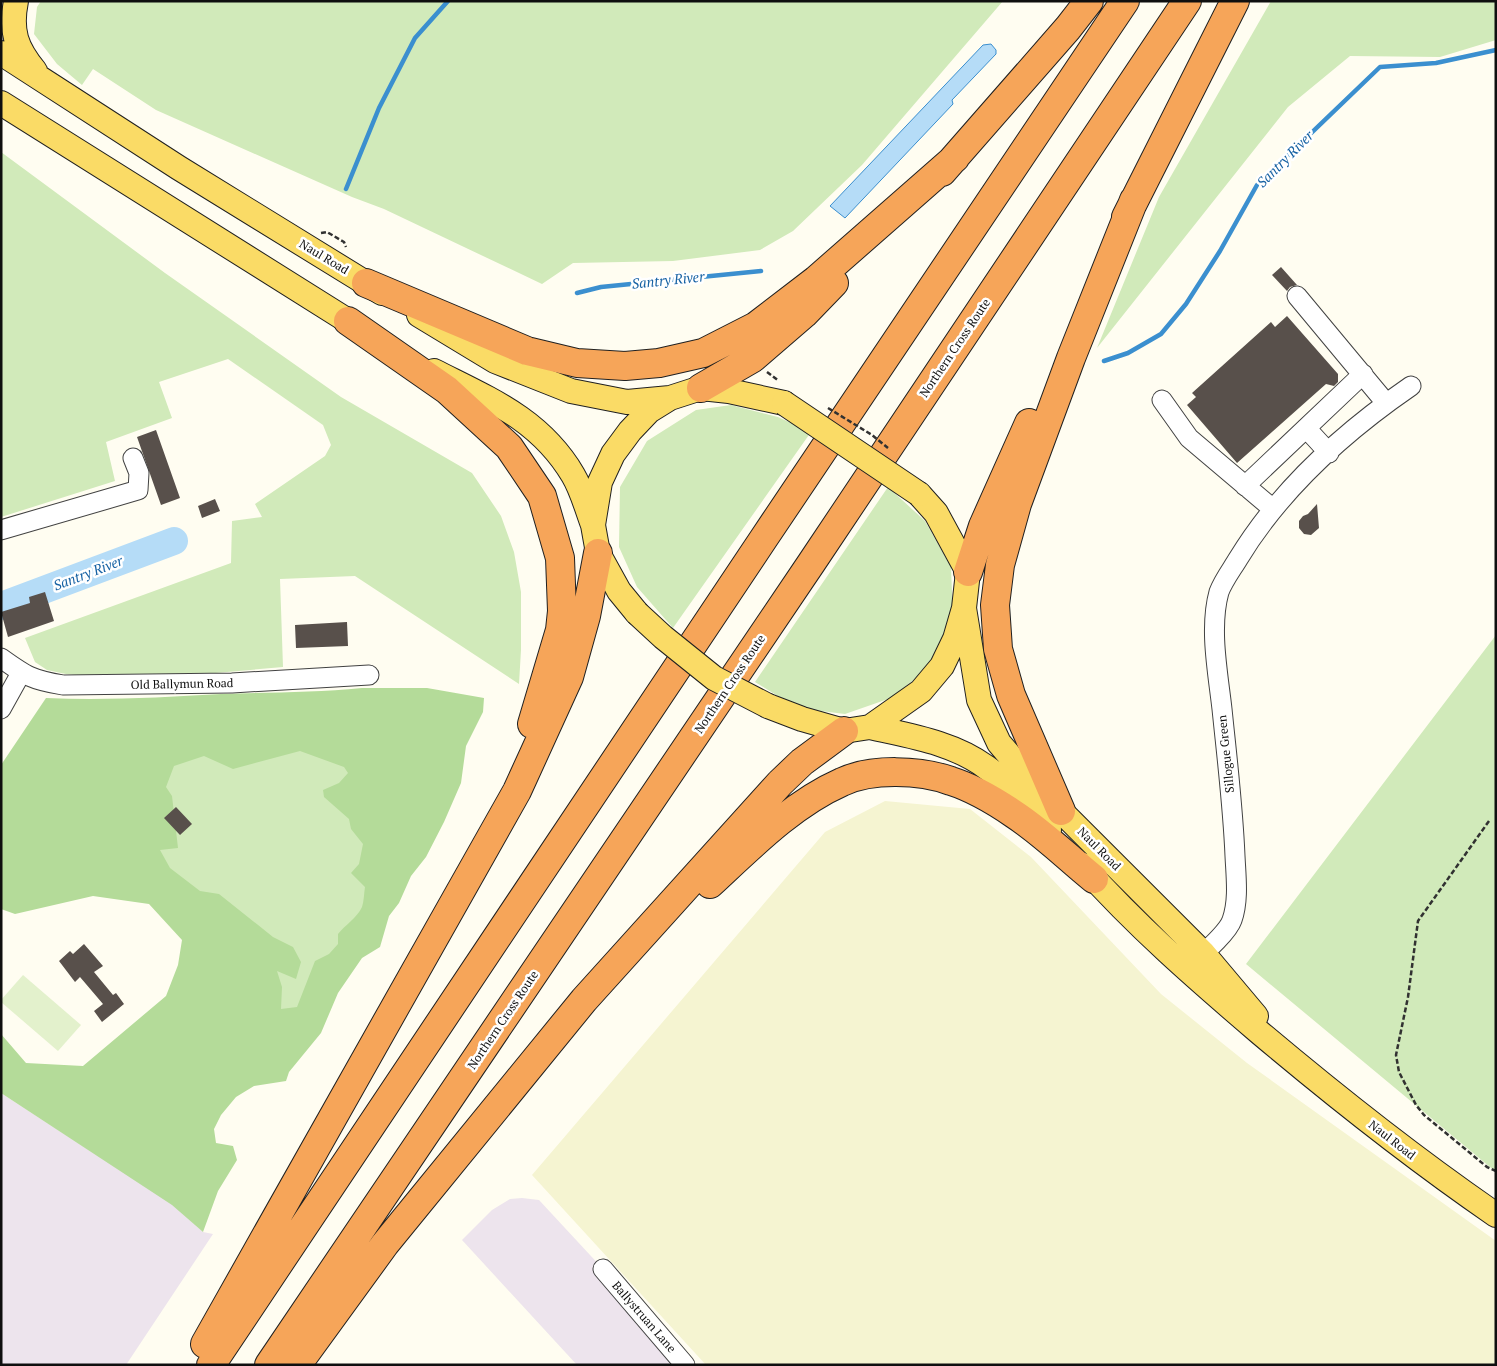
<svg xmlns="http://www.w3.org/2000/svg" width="1497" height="1366" font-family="'PT Serif',serif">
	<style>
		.industrial { fill: #ede4ed }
		.farmland { fill: #f5f4d1 }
		.green { fill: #d1eaba }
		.forest { fill: #b4db99; fill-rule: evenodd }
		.pitch { fill: #e3f1cc }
		.water { fill: #b5dcf7; stroke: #3b8fcf }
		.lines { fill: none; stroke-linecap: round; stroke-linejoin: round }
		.stream { stroke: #3b8fcf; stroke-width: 4.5 }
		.river { stroke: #b5dcf7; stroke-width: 28 }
		.building { fill: #58504b }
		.minor-casing { stroke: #424242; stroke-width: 21 }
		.major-casing { stroke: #202020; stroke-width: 26 }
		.highway-casing { stroke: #202020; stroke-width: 30 }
		.path { stroke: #313131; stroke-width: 2.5; stroke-dasharray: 5 2.5; stroke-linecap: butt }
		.minor { stroke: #fff; stroke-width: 19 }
		.major { stroke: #fadb66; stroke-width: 24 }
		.highway { stroke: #f6a559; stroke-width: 28 }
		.major-bridge-casing { stroke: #202020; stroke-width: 26; stroke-linecap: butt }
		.path-bridge { stroke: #313131; stroke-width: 2.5; stroke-dasharray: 5 2.5; stroke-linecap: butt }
		.major-bridge { stroke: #fadb66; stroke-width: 24 }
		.labels { text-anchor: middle; stroke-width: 5; stroke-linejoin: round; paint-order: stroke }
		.street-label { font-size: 12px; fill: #0f0f0f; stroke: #fff }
		.water-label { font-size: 14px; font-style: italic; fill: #1661a3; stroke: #fff }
	</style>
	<rect width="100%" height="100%" fill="#fffdf1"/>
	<path class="industrial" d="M1,1093L172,1204L203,1232L213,1234L126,1365H1Z
		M522,1198L539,1200L603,1269L685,1365H577L462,1240L492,1210L510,1199Z"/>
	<path class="farmland" d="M885,801L970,809L1031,857L1161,994L1247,1063L1496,1241V1365H706L532,1175L825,832Z"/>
	<path class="green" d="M41,1H1003L862,165L793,231L760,250L673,261L573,263L542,284L384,209L352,197L156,110L93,69L82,85L57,64L34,34L37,7Z
		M1271,1H1496V40L1440,57L1350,56L1288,107L1097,348L1159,197Z
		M1,152L165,273L341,397L472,473L501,516L514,552L521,592V650L519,684L355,576L280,579L283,667L158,678L116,679L66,674L47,670L35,662L25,638L231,563L232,521L262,517L255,504L325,456L331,445L323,425L228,359L159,382L172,418L106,442L115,481L1,517Z
		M731,405L778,417L811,432L673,628L637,587L619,547L620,487L647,441L696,410Z
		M888,487L925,521L951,567L953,617L926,670L891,698L845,714L797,708L755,682Z
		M1496,635V1172L1246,964Z
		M322,731L348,764L384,900L303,1018L285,1021L184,888L149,851L160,749Z"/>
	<path class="forest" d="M362,688H427L484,698L483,712L466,746L461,783L444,822L426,857L411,876L399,903L389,916L380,947L362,958L338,993L321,1033L289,1072L286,1081L254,1086L236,1097L221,1115L214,1129L216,1143L233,1146L237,1160L218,1191L203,1232L172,1205L1,1093V1034L26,1063L83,1066L166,996L178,965L182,940L149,904L93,896L15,914L1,909V765L46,698C105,701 163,697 221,694C268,692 315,693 362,688ZM300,751L344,767L348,773L339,783L323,790L324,797L349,819L351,829L363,844L359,864L351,873L365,887C364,893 364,901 362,907C357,918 345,925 338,934V944L329,954L315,961L297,1007L281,1009L282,987L277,971L296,979L301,962L293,947L273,937L219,894L200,891L170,868L160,850L178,848L172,796L166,787L174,766L204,756L233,769Z"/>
	<path class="pitch" d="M23,975L81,1025L58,1051L1,1002V1000Z"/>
	<path class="water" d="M991,44L996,50V54L952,100L953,104L845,218L830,206L983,45Z"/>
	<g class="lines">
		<path class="stream" d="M346,189L379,108L415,38L448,1
			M577,293L601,287L761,271
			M1104,361L1128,353L1161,334L1186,304L1220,251L1257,185L1380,67L1436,63L1496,50"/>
		<path class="river" d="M1,606L174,541"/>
	</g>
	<path class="building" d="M1281,267L1297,285L1290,287L1287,291L1272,275Z
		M1287,316L1338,374V382L1334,386L1326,384L1237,463L1187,405L1196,397L1192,393L1271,322L1275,327Z
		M156,430L180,498L161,505L137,437Z
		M215,499L220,511L202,518L198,506Z
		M1317,504L1319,528L1311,535L1304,534L1299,528V521L1303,516L1308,514Z
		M45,592L54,621L8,637L1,612L30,603L29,597Z
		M347,622L348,646L296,648L295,625Z
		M176,807L192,824L180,835L164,818Z
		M84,944L103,966L94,972L113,995L116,993L124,1004L102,1022L94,1011L103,1004L80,977L75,982L59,961L70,951L73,954Z"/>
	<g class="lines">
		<defs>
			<path id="minor" d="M1297,296L1386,403
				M1162,400L1189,438L1273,509
				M1306,428L1329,453
				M1245,486L1363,374
				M1,530L138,490L139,473L133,458
				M1,658C26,676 32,680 63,685L232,683L369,675
				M1,709L21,673
				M1194,962C1204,953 1228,932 1232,920C1239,900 1236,877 1235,856C1233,807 1227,758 1222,709C1218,673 1209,628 1219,592C1223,581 1232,569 1238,559C1280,490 1344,432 1411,386
				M603,1269L685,1365"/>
			<path id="major" d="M16,1C10,31 16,48 35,71
				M1,53L179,168L382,293
				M1,103L364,331
				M419,315L495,361L571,391L627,402L670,398
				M434,371C489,399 540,419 573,475C582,490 587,509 593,525
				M964,608L979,700L999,743L1027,776L1061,811L1203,953L1256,1016
				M637,613L619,591L598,553L593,525L600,482L613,454L630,431L649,411L670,398L701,388L729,391L784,403
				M768,706L802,719L844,731L870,727L921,691L942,666L955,639L964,608L968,572L936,513L919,494
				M870,727C909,736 952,742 986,767C1010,784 1029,809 1049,830
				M1082,865C1136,926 1197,979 1259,1032C1335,1096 1413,1158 1496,1215"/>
			<path id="highway" d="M942,172L1068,28L1089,1
				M1126,217L1235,1
				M366,283L527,351L577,363L625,366L659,363L703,353L756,326L816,280L955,158
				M348,321L447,390L509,447L542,496L560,558L562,611L560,630L532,724
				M701,388L753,358L804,314L834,283
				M968,572L983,526L1029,423
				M1061,811L1011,695L998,649L995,605L1000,565L1017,504L1071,358L1134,200
				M710,884C750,847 792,804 842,782C872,768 920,770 951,781C973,788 995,801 1014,814C1043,833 1068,858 1094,879
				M205,1344L517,791L569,677L586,616L598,553
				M211,1365L764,538L1125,1
				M269,1365L812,562L1187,1
				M297,1365L385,1244L584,1000L780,783L802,762L844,731"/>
		</defs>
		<use href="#minor" class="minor-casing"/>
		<use href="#major" class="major-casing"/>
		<use href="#highway" class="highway-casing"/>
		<path class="path" d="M321,233L327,232L344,242L346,247
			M767,372L779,381
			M1489,821L1418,921L1408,997L1396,1055L1399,1072L1416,1105L1424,1115L1487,1167L1496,1171"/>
		<use href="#minor" class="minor"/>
		<use href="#major" class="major"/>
		<use href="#highway" class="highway"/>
		<defs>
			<path id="major-bridge" d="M784,403L919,494
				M637,613L663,637L714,678L768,706"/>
		</defs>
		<use href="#major-bridge" class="major-bridge-casing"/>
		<path class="path-bridge" d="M828,408L872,435L888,448"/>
		<use href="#major-bridge" class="major-bridge"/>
	</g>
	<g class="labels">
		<g class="street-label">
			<text transform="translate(324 257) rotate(31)" y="4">Naul Road</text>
			<text transform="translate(955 348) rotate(-56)" y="4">Northern Cross Route</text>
			<text transform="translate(182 684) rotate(-1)" y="4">Old Ballymun Road</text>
			<text transform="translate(730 684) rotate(-56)" y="4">Northern Cross Route</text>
			<text transform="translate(1226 754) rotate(-96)" y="4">Sillogue Green</text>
			<text transform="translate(1099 849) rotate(45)" y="4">Naul Road</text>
			<text transform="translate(503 1020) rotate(-56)" y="4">Northern Cross Route</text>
			<text transform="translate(1392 1140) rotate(38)" y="4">Naul Road</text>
			<text transform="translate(644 1317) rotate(49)" y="4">Ballystruan Lane</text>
		</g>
		<g class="water-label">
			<text transform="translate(1285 159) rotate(-45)" y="5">Santry River</text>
			<text transform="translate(668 280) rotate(-6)" y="5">Santry River</text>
			<text transform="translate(88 573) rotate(-21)" y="5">Santry River</text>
		</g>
	</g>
	<rect width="1497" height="1366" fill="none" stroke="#0f0f0f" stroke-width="5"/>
</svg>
